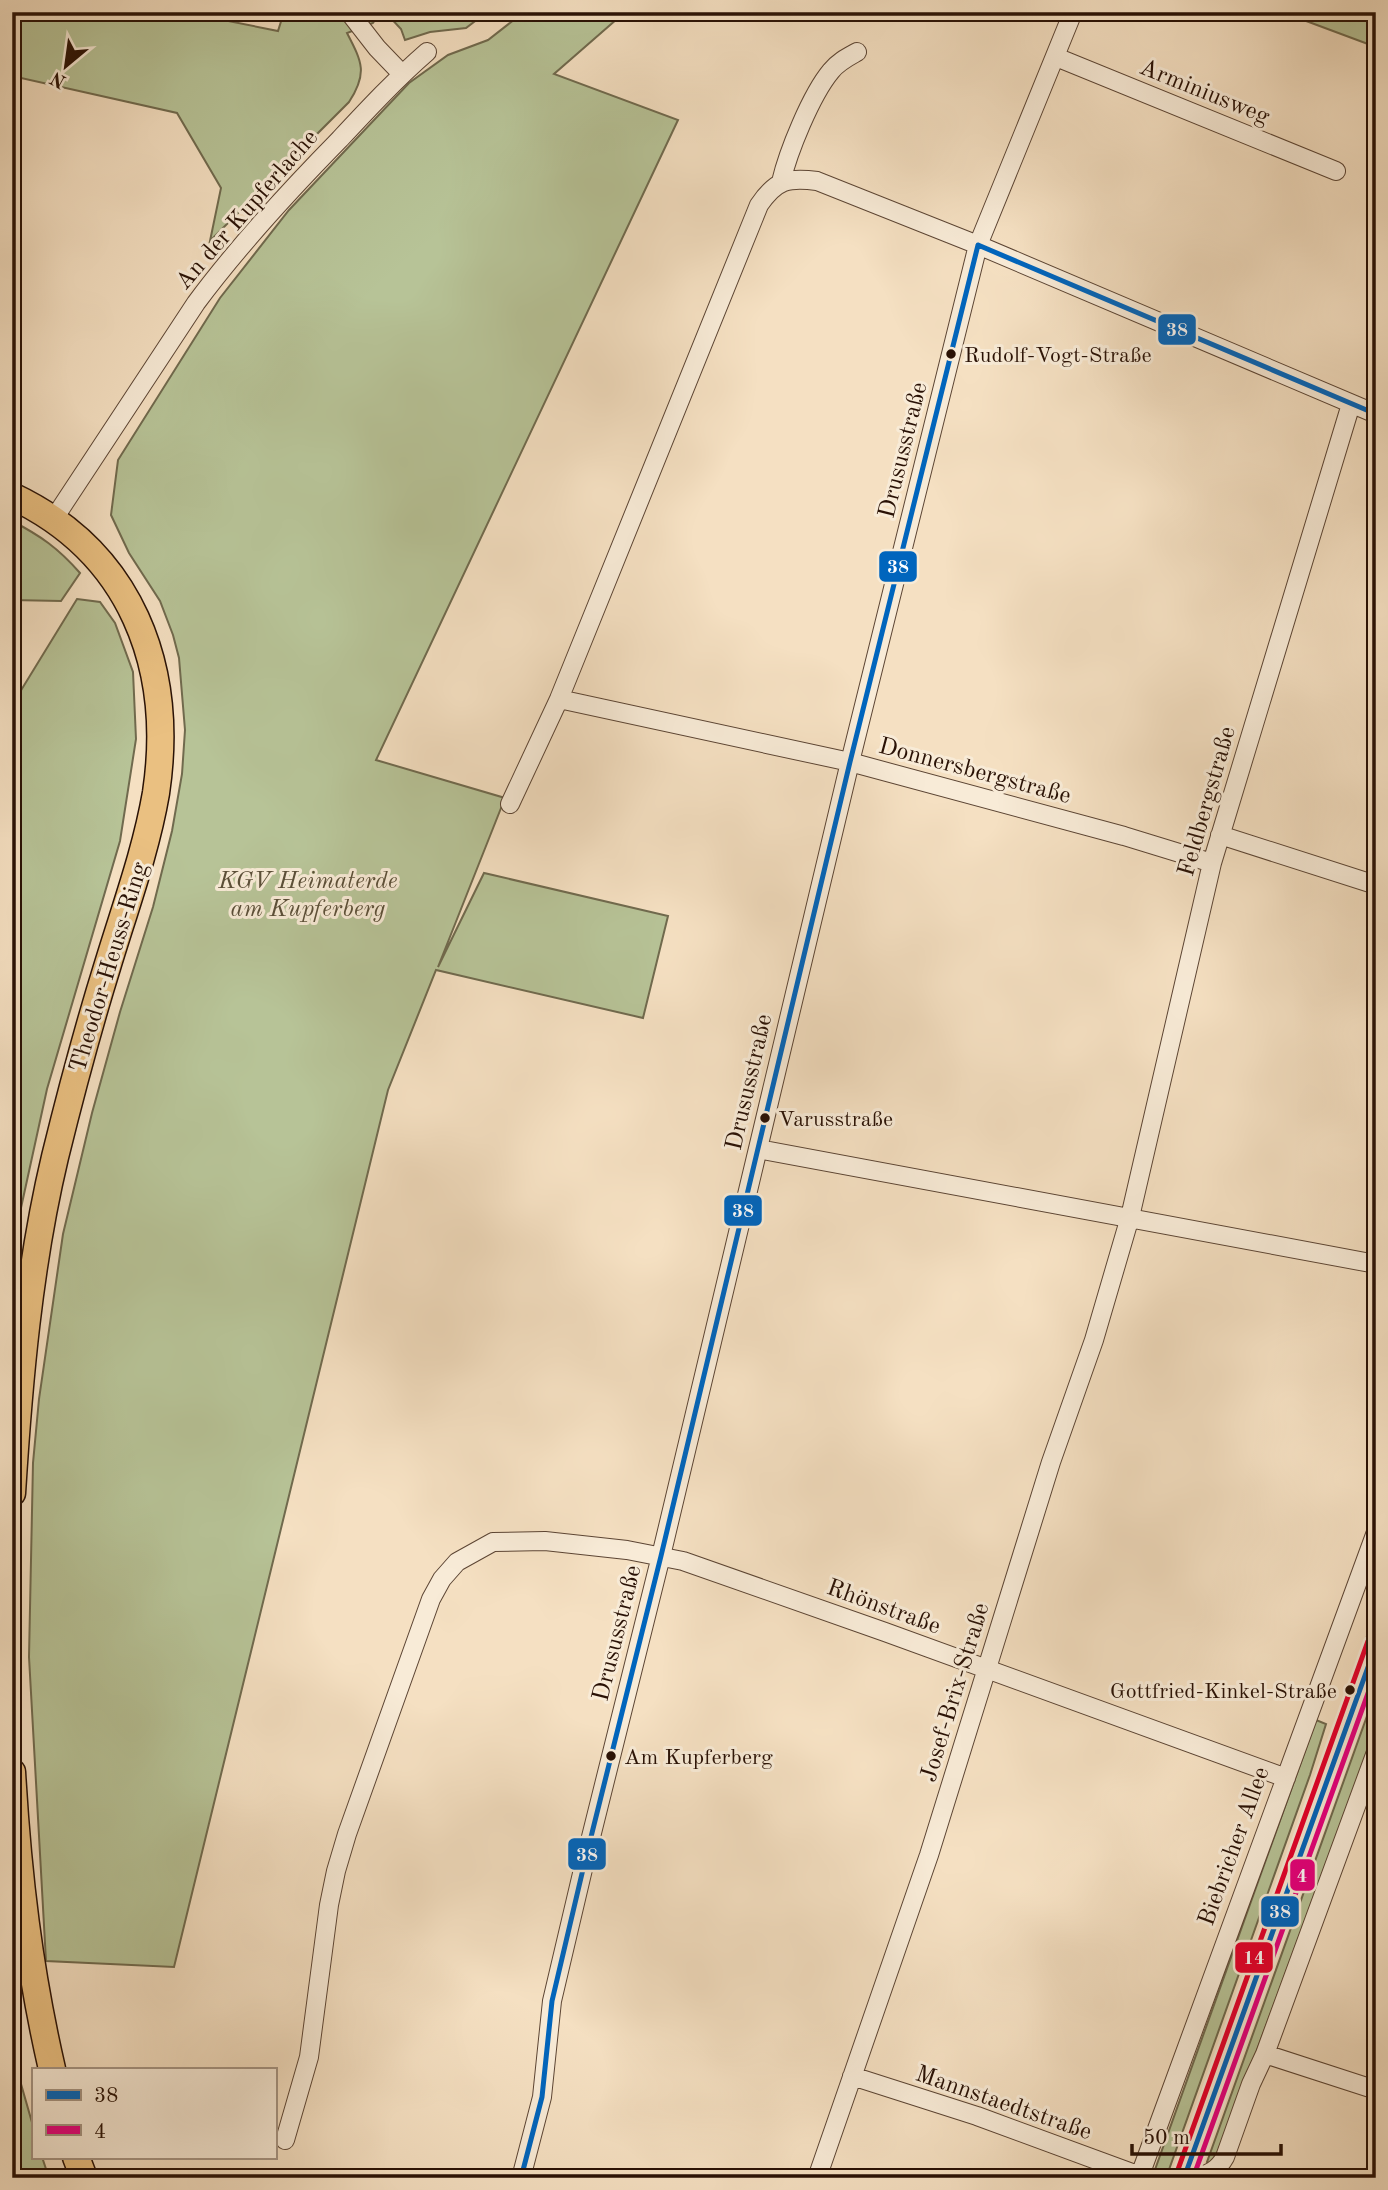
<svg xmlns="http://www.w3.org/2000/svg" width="1388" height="2190" font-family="'Old Standard TT',serif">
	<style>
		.green { fill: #b7c397; stroke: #706a4e; stroke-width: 2 }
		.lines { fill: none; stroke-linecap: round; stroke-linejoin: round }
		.street-casing { stroke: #5c4534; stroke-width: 20 }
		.secondary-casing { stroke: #291105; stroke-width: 25 }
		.primary-casing { stroke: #291105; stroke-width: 29 }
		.street { stroke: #f8ebd7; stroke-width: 18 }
		.secondary { stroke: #f8ebd7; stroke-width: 23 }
		.primary { stroke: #eac081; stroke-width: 26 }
		.bus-1-casing { stroke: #f8ebd7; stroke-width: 10 }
		.bus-2-casing { stroke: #f8ebd7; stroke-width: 10 }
		.bus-3-casing { stroke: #f8ebd7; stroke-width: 10 }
		.bus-1 { stroke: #0065bd; stroke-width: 5 }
		.bus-2 { stroke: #e5007d; stroke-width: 5 }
		.bus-3 { stroke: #e4002b; stroke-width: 5 }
		.bus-dot { fill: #291105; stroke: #f8ebd7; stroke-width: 2.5 }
		.labels { text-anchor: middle; stroke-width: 6; stroke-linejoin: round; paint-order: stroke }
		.bus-label { font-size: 22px; fill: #291105; stroke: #f8ebd7; text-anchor: start }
		.street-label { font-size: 24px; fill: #291105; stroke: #f8ebd7 }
		.park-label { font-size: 24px; font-style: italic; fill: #5b4f38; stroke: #f8ebd7 }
		.line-badge { stroke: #f8ebd7; stroke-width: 2.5 }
		.badge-label { font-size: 19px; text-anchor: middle; font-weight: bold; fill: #fff }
	</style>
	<rect width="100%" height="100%" fill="#f5e0c2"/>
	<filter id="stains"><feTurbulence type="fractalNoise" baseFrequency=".00286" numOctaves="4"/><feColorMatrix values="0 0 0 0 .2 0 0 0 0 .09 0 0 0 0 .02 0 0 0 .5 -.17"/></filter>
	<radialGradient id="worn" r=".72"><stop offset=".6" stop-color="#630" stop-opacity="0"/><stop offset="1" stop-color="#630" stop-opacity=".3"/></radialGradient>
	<path class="green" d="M12,12H183L278,31L284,12H380L373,23L347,33C362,62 368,73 349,102L210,241L221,188L177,113L12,76Z
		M385,12H487L466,28L430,32L405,40L401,29Z
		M524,12H625L554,74L678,120L376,760L505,798L438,967L484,873L668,916L643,1018L436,970L388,1090L174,1967L46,1961L29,1657L33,1463L39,1399L63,1234L92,1113L120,1012L153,907L172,831L182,774L185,730L179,658L173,635L160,601L129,553L111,515L118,460L220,298L289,210L409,83L448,55L488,40Z
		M1282,12H1376V47Z
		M12,521C41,536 58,548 80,573L61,601L12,600Z
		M77,599L100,602L115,623L133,672L136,739L120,841L47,1089L12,1249V705Z
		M1376,1691V1729L1222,2145L1211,2164L1207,2162Z
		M1316,1720L1326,1724L1310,1775L1166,2178H1152Z
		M12,2041L21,2084L33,2126V2157H42L49,2178H12Z"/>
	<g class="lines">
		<defs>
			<path id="street" d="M349,12L377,48L402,74
				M1056,57L1336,171
				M781,182C788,152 811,95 831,71C838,62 848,57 857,52
				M53,520L196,303C239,245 289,191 340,139C368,109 396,79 427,52
				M559,699L850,762L1124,836L1212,863
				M510,804L559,699L759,205C776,180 788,177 817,181L978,245L1376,414
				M1220,835L1376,885
				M758,1149L1376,1264
				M1265,2054L1376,2090
				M852,2076L977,2116L1140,2176
				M285,2140L309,2057L329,1905L336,1871L347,1834L431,1599L442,1579L457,1562L493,1542L545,1541L627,1550L683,1561L885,1632L1286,1778
				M521,2178L542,2097L552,2001L584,1865L661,1556L850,762L978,245L1073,12
				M817,2178L929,1855L1051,1462L1094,1340L1130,1217L1212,863L1351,404
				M1139,2178L1376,1532
				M1195,2178C1209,2174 1218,2170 1225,2157L1251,2084L1265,2054L1376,1752"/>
			<path id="secondary" d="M1184,2178L1376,1644"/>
			<path id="primary" d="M12,496C131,552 175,666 156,793C146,851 125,908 108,964C88,1028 71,1092 55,1157C29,1266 19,1381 12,1493
				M12,1772C18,1875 29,1969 52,2069
				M76,2157L84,2178"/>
		</defs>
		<use href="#street" class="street-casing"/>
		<use href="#secondary" class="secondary-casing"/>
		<use href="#primary" class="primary-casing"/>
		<use href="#street" class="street"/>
		<use href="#secondary" class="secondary"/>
		<use href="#primary" class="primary"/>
		<defs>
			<path id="bus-1" d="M978,245L1376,414
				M521,2178L542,2097L552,2001L584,1865L661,1556L850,762L978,245
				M1184,2178L1376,1645"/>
			<path id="bus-2" d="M1193,2178L1376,1671"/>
			<path id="bus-3" d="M1176,2175L1368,1641"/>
		</defs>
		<use href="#bus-1" class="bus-1-casing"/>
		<use href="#bus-2" class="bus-2-casing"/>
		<use href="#bus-3" class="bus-3-casing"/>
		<use href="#bus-1" class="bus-1"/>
		<use href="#bus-2" class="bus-2"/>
		<use href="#bus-3" class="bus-3"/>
	</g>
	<g class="bus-dot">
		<circle cx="951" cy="354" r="6"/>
		<circle cx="765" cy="1118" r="6"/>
		<circle cx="1350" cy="1690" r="6"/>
		<circle cx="611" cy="1756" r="6"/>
	</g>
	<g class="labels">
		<g class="bus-label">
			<text x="964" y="362">Rudolf-Vogt-Straße</text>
			<text x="778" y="1126">Varusstraße</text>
			<text x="1337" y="1698" text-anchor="end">Gottfried-Kinkel-Straße</text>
			<text x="624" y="1764">Am Kupferberg</text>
		</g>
		<g class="street-label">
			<text transform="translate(1205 91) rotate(22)" y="8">Arminiusweg</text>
			<text transform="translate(246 209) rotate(-49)" y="8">An der Kupferlache</text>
			<text transform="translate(902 450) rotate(-76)" y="8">Drususstraße</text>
			<text transform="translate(975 770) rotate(15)" y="8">Donnersbergstraße</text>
			<text transform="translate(1206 801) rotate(-74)" y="8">Feldbergstraße</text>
			<text transform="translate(108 967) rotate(-73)" y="8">Theodor-Heuss-Ring</text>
			<text transform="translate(748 1082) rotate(-77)" y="8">Drususstraße</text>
			<text transform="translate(884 1606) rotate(20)" y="8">Rhönstraße</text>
			<text transform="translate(616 1633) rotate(-76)" y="8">Drususstraße</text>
			<text transform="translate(954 1692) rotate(-73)" y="8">Josef-Brix-Straße</text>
			<text transform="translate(1233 1846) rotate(-70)" y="8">Biebricher Allee</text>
			<text transform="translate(1004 2102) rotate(19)" y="8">Mannstaedtstraße</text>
		</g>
		<g class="park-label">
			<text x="308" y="888">KGV Heimaterde<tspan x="308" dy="28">am Kupferberg</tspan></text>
		</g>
	</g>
	<g class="line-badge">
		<rect x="1157" y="313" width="40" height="33" rx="7" fill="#0065bd"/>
		<rect x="878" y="550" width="40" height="33" rx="7" fill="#0065bd"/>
		<rect x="723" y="1194" width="40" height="33" rx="7" fill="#0065bd"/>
		<rect x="567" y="1837" width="40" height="34" rx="7" fill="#0065bd"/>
		<rect x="1289" y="1858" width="27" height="34" rx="7" fill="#e5007d"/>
		<rect x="1260" y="1895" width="40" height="33" rx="7" fill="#0065bd"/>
		<rect x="1234" y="1941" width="40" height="33" rx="7" fill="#e4002b"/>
	</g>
	<g class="badge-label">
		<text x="1177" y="336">38</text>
		<text x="898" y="573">38</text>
		<text x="743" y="1217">38</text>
		<text x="587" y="1861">38</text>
		<text x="1302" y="1882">4</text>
		<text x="1280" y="1918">38</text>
		<text x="1254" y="1964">14</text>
	</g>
	<rect width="1388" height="2190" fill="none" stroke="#f5e0c2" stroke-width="42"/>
	<rect x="14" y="14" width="1360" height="2162" fill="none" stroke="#291105" stroke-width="3.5"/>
	<rect x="21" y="21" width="1346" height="2148" fill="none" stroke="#291105" stroke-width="2"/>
	<rect x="32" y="2068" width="245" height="91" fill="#f8ebd7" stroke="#a59483" stroke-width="2"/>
	<rect x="46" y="2090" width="35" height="10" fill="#0065bd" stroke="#a59483" stroke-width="2"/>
	<text x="94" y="2102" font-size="21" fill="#291105">38</text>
	<rect x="46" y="2125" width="35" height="10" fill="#e5007d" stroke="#a59483" stroke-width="2"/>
	<text x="94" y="2138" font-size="21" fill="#291105">4</text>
	<g transform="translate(66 66) rotate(209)" stroke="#f8ebd7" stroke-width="5" paint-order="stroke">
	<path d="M0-5L12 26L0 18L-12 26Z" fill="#291105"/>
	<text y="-10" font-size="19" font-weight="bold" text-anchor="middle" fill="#291105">N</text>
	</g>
	<path d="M1132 2144v10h149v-10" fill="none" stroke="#291105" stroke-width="3.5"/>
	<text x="1143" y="2144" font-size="21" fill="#291105" stroke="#f8ebd7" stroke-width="5" paint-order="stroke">50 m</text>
	<rect width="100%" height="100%" filter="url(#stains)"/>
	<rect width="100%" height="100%" fill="url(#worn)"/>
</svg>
